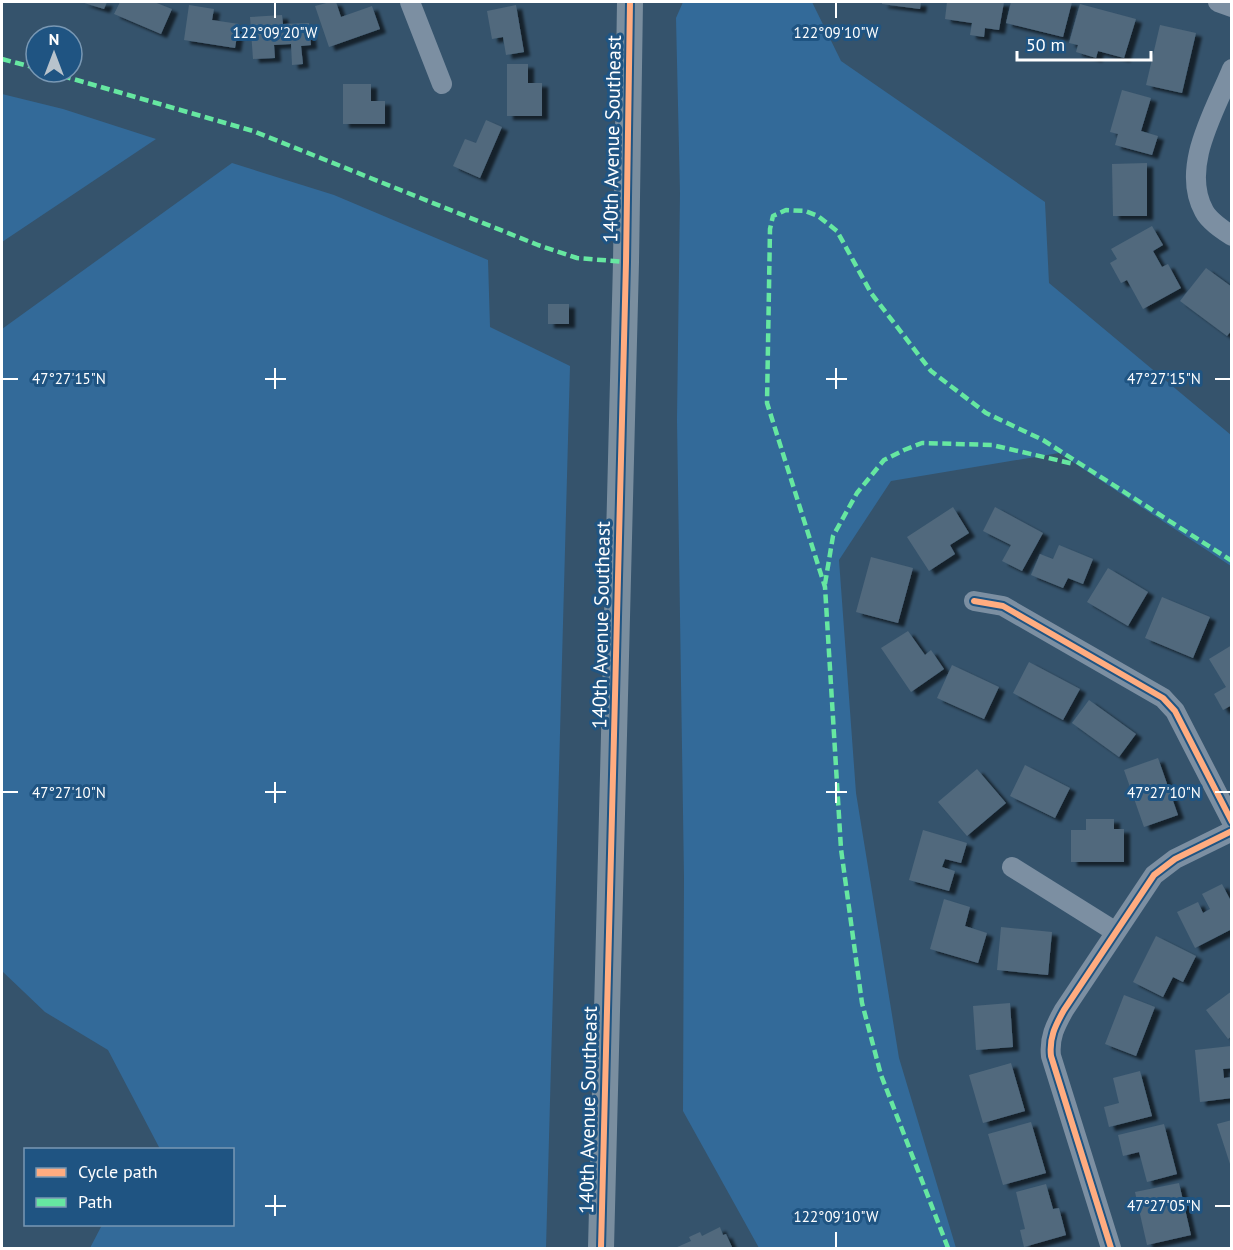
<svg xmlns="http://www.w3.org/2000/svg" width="1233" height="1250" font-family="'PT Sans',sans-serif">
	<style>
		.green { fill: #336a99 }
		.building { fill: #51697d; filter: url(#shadow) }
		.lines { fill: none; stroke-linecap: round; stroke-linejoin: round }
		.minor { stroke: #7c8fa2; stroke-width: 20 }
		.major { stroke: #7a8e9f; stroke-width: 26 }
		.quiet { stroke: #66e7a1; stroke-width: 4.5; stroke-dasharray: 9 4.5; stroke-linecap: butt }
		.cycleway-casing { stroke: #1f5482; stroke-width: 10 }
		.cycleway { stroke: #ffac80; stroke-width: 6 }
		.ticks { fill: none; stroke: #fff; stroke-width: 2 }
		.labels { text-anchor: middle; stroke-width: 6; stroke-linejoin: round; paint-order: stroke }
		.street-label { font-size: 20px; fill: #fff; stroke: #1f5482 }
		.ticks-label { font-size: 15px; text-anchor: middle; fill: #fff; stroke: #1f5482; stroke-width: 6; stroke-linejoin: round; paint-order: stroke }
	</style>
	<defs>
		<filter id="shadow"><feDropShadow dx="6" dy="4" stdDeviation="1.5" flood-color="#0009"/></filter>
	</defs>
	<rect width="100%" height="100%" fill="#35536c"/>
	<path class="green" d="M683,2H812L841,61L1045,202L1049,283L1231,435V566L1059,453L891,481L839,560L856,793L899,1058L956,1248H759L683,1111L684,877L677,420L680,193L676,18Z
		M2,94L63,109L156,139L2,242Z
		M232,163L334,195L488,260L490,327L570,366L546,1248H90L102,1225L232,1224V1150L160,1149L108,1050L45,1012L2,971V329Z"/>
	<path class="building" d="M81,2H107L104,9Z
		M120,2H154L172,9L161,34L114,14Z
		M330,2H336L341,17L372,6L380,29L329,47L315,6Z
		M882,2H921L920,9L882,4Z
		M947,2H1004L999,30L985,28L984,37L970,35L972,23L945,19Z
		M1011,2H1072L1063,37L1006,23Z
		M1080,4L1136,19L1124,58L1098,51L1096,58L1076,52L1078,45L1069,43Z
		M189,5L214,9L212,20L239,24L235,48L184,40Z
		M516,5L524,52L506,55L503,37L492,39L487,11Z
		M282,15L283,24L309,23L311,45L301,46L303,64L292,65L291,44L274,45L275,58L253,59L250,17Z
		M1160,25L1196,33L1182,93L1146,85Z
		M507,64H528V83H542V116H507Z
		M343,84H371V101H385V124H343Z
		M1122,90L1151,98L1141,131L1158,136L1152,155L1115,145L1118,134L1110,132Z
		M486,120L502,127L480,178L453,166L465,139L476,143Z
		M1147,163V216H1113L1112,164Z
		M1152,226L1163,245L1153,251L1162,267L1168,264L1181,288L1143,309L1127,280L1121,283L1110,263L1117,259L1111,249Z
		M1206,268L1232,287V330L1227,336L1180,301Z
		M548,304H569V324H548Z
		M953,507L969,533L950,545L955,554L929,571L907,537Z
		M995,507L1043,533L1022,571L1002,561L1011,545L983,531Z
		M1059,545L1093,559L1083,584L1068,578L1063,588L1031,575L1040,554L1053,559Z
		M871,557L913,568L898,623L856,612Z
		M1108,568L1148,592L1128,626L1087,602Z
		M1162,597L1210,617L1193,658L1145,638Z
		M908,631L925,655L931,650L944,669L911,692L881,648Z
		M1232,645V705L1223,710L1214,694L1226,687L1209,659Z
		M1029,662L1080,689L1063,720L1013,693Z
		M952,665L999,687L984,719L937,698Z
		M1089,700L1136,734L1119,757L1072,723Z
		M1158,758L1178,815L1144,827L1124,770Z
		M1025,765L1070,788L1055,818L1010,796Z
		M977,769L1006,803L967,836L938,802Z
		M1086,819H1114V829H1124V862H1071V830H1086Z
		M923,830L967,843L961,863L945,859L942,867L955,871L949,891L909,880Z
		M1222,884L1232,903V929L1195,948L1177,912L1198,902L1203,913L1210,909L1202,894Z
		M944,899L970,907L965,926L987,933L978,963L930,949Z
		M1001,927L1052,932L1048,975L997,970Z
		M1156,936L1196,956L1183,982L1173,977L1163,997L1133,982Z
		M1232,991V1036L1228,1039L1206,1010Z
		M1124,995L1155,1007L1136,1056L1105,1044Z
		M1010,1003L1013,1047L976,1050L973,1006Z
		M1231,1046L1232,1068L1223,1069L1224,1078L1232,1077V1098L1200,1102L1195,1050Z
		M1011,1063L1025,1111L983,1123L969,1075Z
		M1140,1071L1152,1116L1109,1127L1104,1107L1119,1103L1113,1078Z
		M1232,1120V1167H1231L1217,1124Z
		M1031,1122L1046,1173L1003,1185L988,1134Z
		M1164,1124L1177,1174L1147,1182L1139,1152L1123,1156L1118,1135Z
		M1179,1183L1191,1235L1147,1245L1135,1192Z
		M1046,1184L1053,1209L1059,1208L1066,1235L1024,1247L1020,1230L1025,1229L1016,1192Z
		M720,1227L723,1235L726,1234L732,1247L675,1248L691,1241L689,1237L700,1232L702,1236Z"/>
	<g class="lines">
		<path class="minor" d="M410,2L442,84
			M1218,2L1232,7
			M1232,69C1215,111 1180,167 1204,211C1209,221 1223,230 1232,236
			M974,601L1003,606L1163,698L1175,711L1232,822
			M1012,867L1116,932
			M1111,1248L1051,1056C1049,1038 1055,1026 1064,1010L1154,875L1175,859L1232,831"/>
		<path class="major" d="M601,1248L626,262L630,2"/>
		<path class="quiet" d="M2,59L36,68
			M49,72L253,131L538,245L577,258L626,262
			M825,584L833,536L857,493L884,460L904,450L922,443L992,445L1074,464
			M948,1248L881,1075L862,1003L841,849L825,587L767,403L770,229L773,216L786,210L805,211L818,216L837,231L871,293L931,371L986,413L1043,440L1232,561"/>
		<defs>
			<path id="cycleway" d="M974,601L1003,606L1163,698L1175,711L1232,822
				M601,1248L626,262L630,2
				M1111,1248L1051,1056C1049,1038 1055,1026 1064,1010L1154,875L1175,859L1232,831"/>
		</defs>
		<use href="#cycleway" class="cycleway-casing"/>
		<use href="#cycleway" class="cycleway"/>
	</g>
	<path class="ticks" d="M275,3V18M836,3V18M275,368V389M836,368V389M3,379H18M265,379H286M826,379H847M1215,379H1230M275,782V803M836,782V803M3,792H18M265,792H286M826,792H847M1215,792H1230M275,1195V1216M265,1206H286M1215,1206H1230M836,1232V1247"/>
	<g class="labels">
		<g class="street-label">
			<text transform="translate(612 139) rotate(-89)" y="7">140th Avenue Southeast</text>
			<text transform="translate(601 625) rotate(-89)" y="7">140th Avenue Southeast</text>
			<text transform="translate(588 1110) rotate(-89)" y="7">140th Avenue Southeast</text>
		</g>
	</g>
	<g class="ticks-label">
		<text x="275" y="38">122°09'20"W</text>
		<text x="836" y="38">122°09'10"W</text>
		<text x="69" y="384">47°27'15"N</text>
		<text x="1164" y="384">47°27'15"N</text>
		<text x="69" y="798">47°27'10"N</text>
		<text x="1164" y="798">47°27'10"N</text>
		<text x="1164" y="1211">47°27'05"N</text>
		<text x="836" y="1222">122°09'10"W</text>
	</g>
	<rect width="1233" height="1250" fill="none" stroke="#ffffff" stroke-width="6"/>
	<rect x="24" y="1148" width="210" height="78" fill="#1f5482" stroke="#7998b4" stroke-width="1.5"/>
	<rect x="36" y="1168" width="30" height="9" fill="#ffac80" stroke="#7998b4" stroke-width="1.5"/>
	<text x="78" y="1178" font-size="18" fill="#ffffff">Cycle path</text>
	<rect x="36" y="1198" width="30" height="9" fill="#66e7a1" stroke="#7998b4" stroke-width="1.5"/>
	<text x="78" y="1208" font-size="18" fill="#ffffff">Path</text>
	<g transform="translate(54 54)"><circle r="28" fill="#1f5482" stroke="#7998b4" stroke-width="1.5"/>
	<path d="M0-4.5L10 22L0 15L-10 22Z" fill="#b8c3cc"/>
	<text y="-9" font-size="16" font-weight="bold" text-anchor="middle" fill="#ffffff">N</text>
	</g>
	<path d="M1017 51v9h134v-9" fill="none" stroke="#ffffff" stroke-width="3"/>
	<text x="1026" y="51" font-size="18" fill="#ffffff" stroke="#1f5482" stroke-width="4.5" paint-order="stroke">50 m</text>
</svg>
